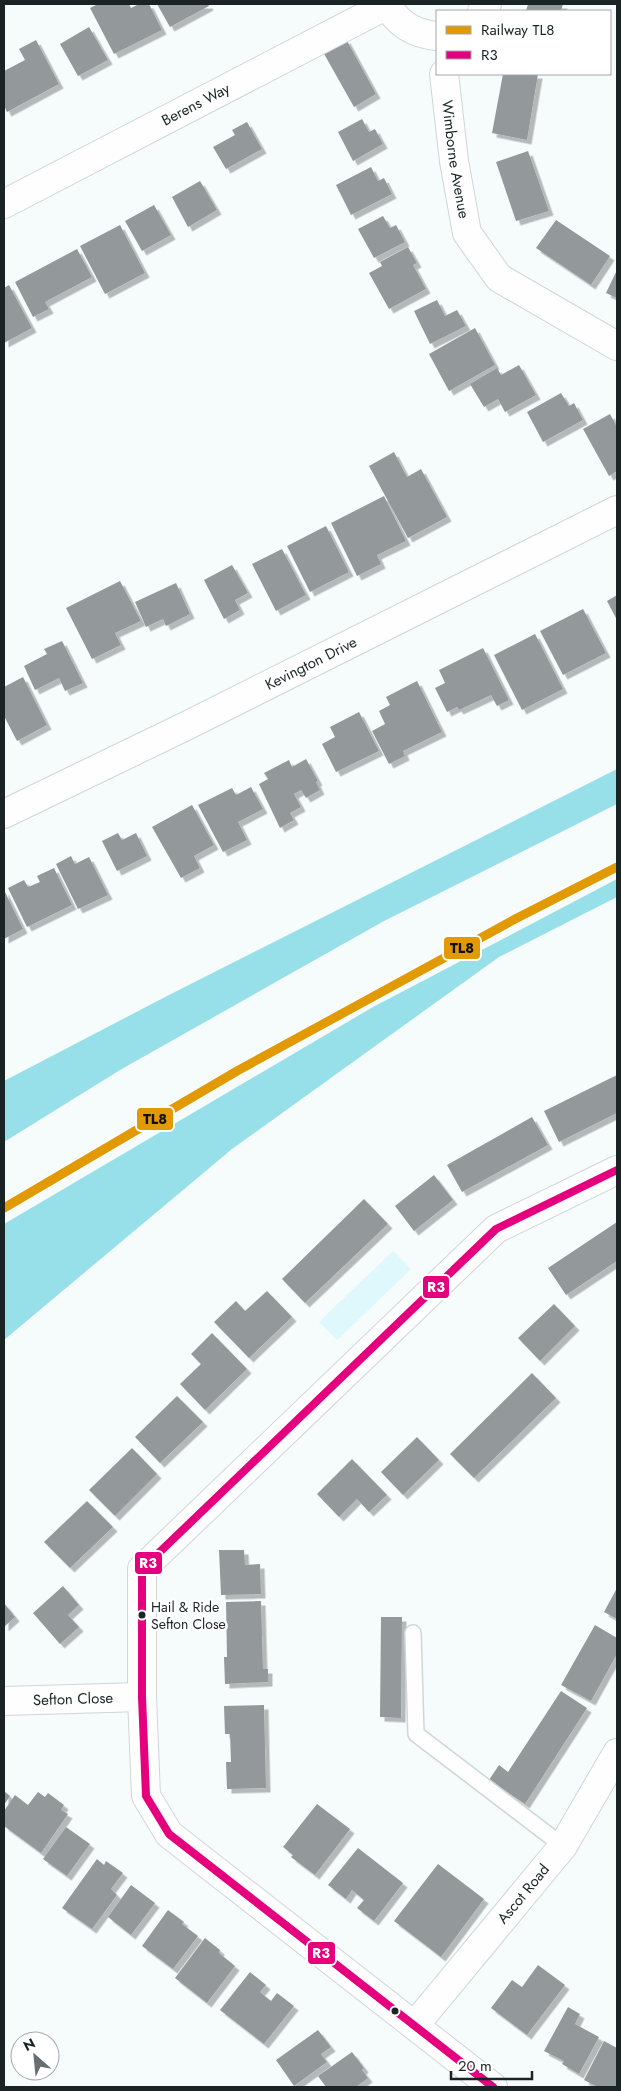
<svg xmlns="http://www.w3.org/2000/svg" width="621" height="2091" font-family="Jost,sans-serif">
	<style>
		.green { fill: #def8fb }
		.forest { fill: #98e0e9 }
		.building { fill: #93999a; filter: url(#shadow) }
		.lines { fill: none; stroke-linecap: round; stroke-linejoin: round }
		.service-casing { stroke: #d0d6d7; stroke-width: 18 }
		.minor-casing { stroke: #d0d6d7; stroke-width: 30 }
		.service { stroke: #fefefe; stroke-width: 15 }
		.minor { stroke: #fefefe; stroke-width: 28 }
		.bus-1-casing { stroke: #fff; stroke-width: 11 }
		.bus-1 { stroke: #e5007d; stroke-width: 8 }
		.rail-1-casing { stroke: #fff; stroke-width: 12 }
		.rail-1 { stroke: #e19904; stroke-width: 9 }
		.bus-dot { fill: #1a2425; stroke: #fff; stroke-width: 2 }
		.labels { text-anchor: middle; stroke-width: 5; stroke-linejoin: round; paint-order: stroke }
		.bus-label { font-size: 14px; fill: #1a2425; stroke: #fff; text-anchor: start }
		.street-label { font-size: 15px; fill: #1a2425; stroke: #fff }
		.line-badge { stroke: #fff; stroke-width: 2 }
		.badge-label { font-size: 14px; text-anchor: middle; font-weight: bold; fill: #fff }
		.pale-badge-label { font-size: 14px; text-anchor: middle; font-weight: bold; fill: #111 }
	</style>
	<defs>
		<filter id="shadow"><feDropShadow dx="4.5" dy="4.5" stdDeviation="0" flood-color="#0004"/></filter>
	</defs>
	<rect width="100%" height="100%" fill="#f6fbfb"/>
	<path class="green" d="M393,1251L411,1269L337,1340L319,1322Z"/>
	<path class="forest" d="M617,769V804L384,921L120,1070L4,1142V1081L167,996Z
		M617,879V897L499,957L232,1149L4,1340V1224L373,1007Z"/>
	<path class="building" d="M98,4H129L131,8L139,4H149L162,30L114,54L90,8Z
		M157,4H208L209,6L170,27Z
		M528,4H563L561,11H526Z
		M89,27L108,60L78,76L60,44Z
		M346,39L376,94L354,107L323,52Z
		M36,40L59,84L7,112L4,106V71L25,60L19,49Z
		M503,74H538L527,140L492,133Z
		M362,119L369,132L375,129L383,144L353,161L338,132Z
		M247,122L262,149L226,169L213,147L235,135L232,130Z
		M528,151L549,211L516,221L496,162Z
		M371,167L378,181L384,178L392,194L351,215L336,185Z
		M200,181L217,210L188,227L172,197Z
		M154,205L171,235L142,251L125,221Z
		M383,216L390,228L396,225L405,242L374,258L358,229Z
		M556,220L610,256L591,285L536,248Z
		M120,225L145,273L105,294L80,246Z
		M408,247L417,263L413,265L426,289L389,309L369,273L382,266L380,262Z
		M77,249L92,277L45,302L49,309L33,317L15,282Z
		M617,270V298L606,293Z
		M9,285L32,328L4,343V288Z
		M437,300L445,316L457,310L466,326L430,344L414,311Z
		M475,328L495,365L449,391L429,354Z
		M519,365L536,395L505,412L498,399L484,407L470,384L497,368L501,375Z
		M561,393L569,406L574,403L583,420L543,442L527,412Z
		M610,414L617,427V471L609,476L583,429Z
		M394,452L407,477L421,469L447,517L408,538L369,466Z
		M384,496L406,541L377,555L381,564L357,576L331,523Z
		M326,526L349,572L310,592L287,546Z
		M282,549L306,595L276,611L252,564Z
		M232,565L248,593L235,600L240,610L224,619L204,580Z
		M120,581L141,621L115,633L121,645L92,659L66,608Z
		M176,583L190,614L166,626L163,619L146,627L135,602Z
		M617,595V620L607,601Z
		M583,609L606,653L563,675L540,631Z
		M535,634L563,689L522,710L494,655Z
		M62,641L83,683L65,691L59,678L35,690L24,666L47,654L44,649Z
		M483,648L509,700L497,706L491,695L459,710L457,707L447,712L435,688L445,683L439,670Z
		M23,677L47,725L17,741L4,716V687Z
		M417,681L442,732L403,751L405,756L389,764L372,731L385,724L379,711L390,705L386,697Z
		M359,712L379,751L336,772L322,744L335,737L330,727Z
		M306,759L318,781L316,782L320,790L306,798L301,790L294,794L301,807L290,813L294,820L280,828L259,784L268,779L264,773L289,760L292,767Z
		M251,787L263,809L238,822L247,840L223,852L198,805L232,788L236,795Z
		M192,805L214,845L194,856L200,868L181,878L152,827Z
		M118,833L122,840L136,833L147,856L117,871L102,841Z
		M71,856L75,864L89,857L108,895L78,909L56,864Z
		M54,868L72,905L27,927L8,888L24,880L28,887L40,882L37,876Z
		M4,890L23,929L4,939Z
		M617,1075V1113L559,1142L544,1111Z
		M532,1117L548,1145L462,1192L447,1165Z
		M434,1175L453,1200L414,1231L395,1206Z
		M364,1199L388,1224L305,1303L282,1279Z
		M617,1222V1261L566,1295L548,1268Z
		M267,1291L292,1317L249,1358L214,1322L236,1301L245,1311Z
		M554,1304L575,1326L540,1361L518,1338Z
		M212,1333L247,1369L205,1410L180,1384L201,1364L191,1354Z
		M532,1373L556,1398L474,1478L450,1454Z
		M177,1396L203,1422L160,1463L135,1437Z
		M417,1437L439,1460L403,1495L381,1472Z
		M132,1448L157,1474L115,1516L89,1490Z
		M352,1459L387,1495L369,1512L357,1499L339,1517L317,1494Z
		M87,1501L113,1527L70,1568L44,1542Z
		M219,1550H244L245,1565L260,1564L261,1594L221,1595Z
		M63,1586L79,1605L68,1615L79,1627L60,1644L33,1613Z
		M617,1588V1619L604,1612Z
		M261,1601L263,1669H268V1682L225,1684L224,1657H227L226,1602Z
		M4,1603L15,1617L4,1627Z
		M381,1617H402L401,1718L380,1717Z
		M595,1625L617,1638V1654L591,1701L561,1685Z
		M561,1691L587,1708L525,1804L489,1780L499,1765L508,1772Z
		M264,1705L266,1788L227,1789L226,1762H231L230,1734H225L224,1706Z
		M4,1791L10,1796L4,1805Z
		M38,1792L45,1797L48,1793L64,1805L61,1810L68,1814L41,1853L4,1826V1811L15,1795L28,1805Z
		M317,1804L350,1829L315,1875L291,1857L293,1855L283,1847Z
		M66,1827L90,1844L67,1876L43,1859Z
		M358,1848L403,1883L374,1921L357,1908L364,1900L352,1890L346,1899L328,1885Z
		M97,1859L104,1865L106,1861L123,1873L111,1889L117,1895L92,1929L62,1908Z
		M438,1864L484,1899L441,1957L394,1921Z
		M131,1885L155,1903L131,1935L108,1917Z
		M168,1910L184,1922L182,1924L198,1936L173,1969L142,1946Z
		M205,1938L220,1950L219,1953L235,1966L207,2003L175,1978Z
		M538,1965L565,1985L527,2035L491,2008L512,1980L522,1987Z
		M250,1972L266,1985L260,1992L266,1997L271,2001L277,1993L294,2006L264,2044L220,2010Z
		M568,2007L580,2014L575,2024L599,2037L579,2074L562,2064L564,2061L544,2051Z
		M318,2030L331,2047L321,2054L327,2062L294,2086L276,2060Z
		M604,2041L617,2048V2087H598L584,2080Z
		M352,2052L364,2068L362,2070L368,2078L356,2087H326L318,2076Z"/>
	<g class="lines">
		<defs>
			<path id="service" d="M413,1633L416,1734L563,1846"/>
			<g id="minor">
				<path d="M387,4C397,24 415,34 437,36"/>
				<path d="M482,11L487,4"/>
				<path id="s1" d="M444,74L454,161L467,233L499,278L617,346"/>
				<path id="s2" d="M4,204L387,5"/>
				<path id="s3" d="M4,814L186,726L617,510"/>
				<path id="s4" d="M4,1701L142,1697"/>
				<path id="s5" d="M415,2025L563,1846L617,1753"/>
				<path d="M493,2087L169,1834L146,1796L142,1697V1569L496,1229L617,1170"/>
			</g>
		</defs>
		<use href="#service" class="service-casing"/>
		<use href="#minor" class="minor-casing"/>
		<use href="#service" class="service"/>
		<use href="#minor" class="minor"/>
		<defs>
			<path id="bus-1" d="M493,2087L169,1834L146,1796L142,1697V1569L496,1229L617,1170"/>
		</defs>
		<use href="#bus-1" class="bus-1-casing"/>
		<use href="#bus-1" class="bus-1"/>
		<defs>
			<path id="rail-1" d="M4,1208L237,1071L517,918L617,867"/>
		</defs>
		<use href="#rail-1" class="rail-1-casing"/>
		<use href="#rail-1" class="rail-1"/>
	</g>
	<g class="bus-dot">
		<circle cx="142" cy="1615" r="4.5"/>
		<circle cx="395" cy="2011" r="4.5"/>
	</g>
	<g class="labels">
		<g class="bus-label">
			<text x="151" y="1612">Hail &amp; Ride<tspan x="151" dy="17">Sefton Close</tspan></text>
		</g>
		<g class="street-label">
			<text dy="5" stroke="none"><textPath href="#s2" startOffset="216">Berens Way</textPath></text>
			<text dy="5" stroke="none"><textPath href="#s1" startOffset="86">Wimborne Avenue</textPath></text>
			<text dy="5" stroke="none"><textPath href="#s3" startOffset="342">Kevington Drive</textPath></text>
			<text dy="5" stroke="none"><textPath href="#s4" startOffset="69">Sefton Close</textPath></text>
			<text dy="5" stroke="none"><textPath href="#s5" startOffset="170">Ascot Road</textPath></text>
		</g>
	</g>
	<g class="line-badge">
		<rect x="443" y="936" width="38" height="24" rx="5" fill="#e19904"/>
		<rect x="136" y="1107" width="38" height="24" rx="5" fill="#e19904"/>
		<rect x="422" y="1275" width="28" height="24" rx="5" fill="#e5007d"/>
		<rect x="134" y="1551" width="29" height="24" rx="5" fill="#e5007d"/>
		<rect x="307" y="1941" width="29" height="24" rx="5" fill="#e5007d"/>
	</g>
	<g class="badge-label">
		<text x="436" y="1292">R3</text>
		<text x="148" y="1568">R3</text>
		<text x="321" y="1958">R3</text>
	</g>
	<g class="pale-badge-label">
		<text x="462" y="953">TL8</text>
		<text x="155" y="1124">TL8</text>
	</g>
	<rect width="621" height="2091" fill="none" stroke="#1a2425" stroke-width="10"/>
	<rect x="436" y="10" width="175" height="65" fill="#ffffff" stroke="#a3a7a8"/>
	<rect x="446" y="26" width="25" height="8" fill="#e19904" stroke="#a3a7a8"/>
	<text x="481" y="35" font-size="15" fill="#1a2425">Railway TL8</text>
	<rect x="446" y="51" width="25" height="8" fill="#e5007d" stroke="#a3a7a8"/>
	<text x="481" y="60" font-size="15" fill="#1a2425">R3</text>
	<g transform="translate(35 2056) rotate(333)"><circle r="24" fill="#ffffff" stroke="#a3a7a8"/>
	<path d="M0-4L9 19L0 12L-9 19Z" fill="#676f70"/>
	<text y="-8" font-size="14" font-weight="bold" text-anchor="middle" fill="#1a2425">N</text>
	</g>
	<path d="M451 2071v8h81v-8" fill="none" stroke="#1a2425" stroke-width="2.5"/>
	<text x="458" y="2071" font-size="15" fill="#1a2425" stroke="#ffffff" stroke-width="4" paint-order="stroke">20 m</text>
</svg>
